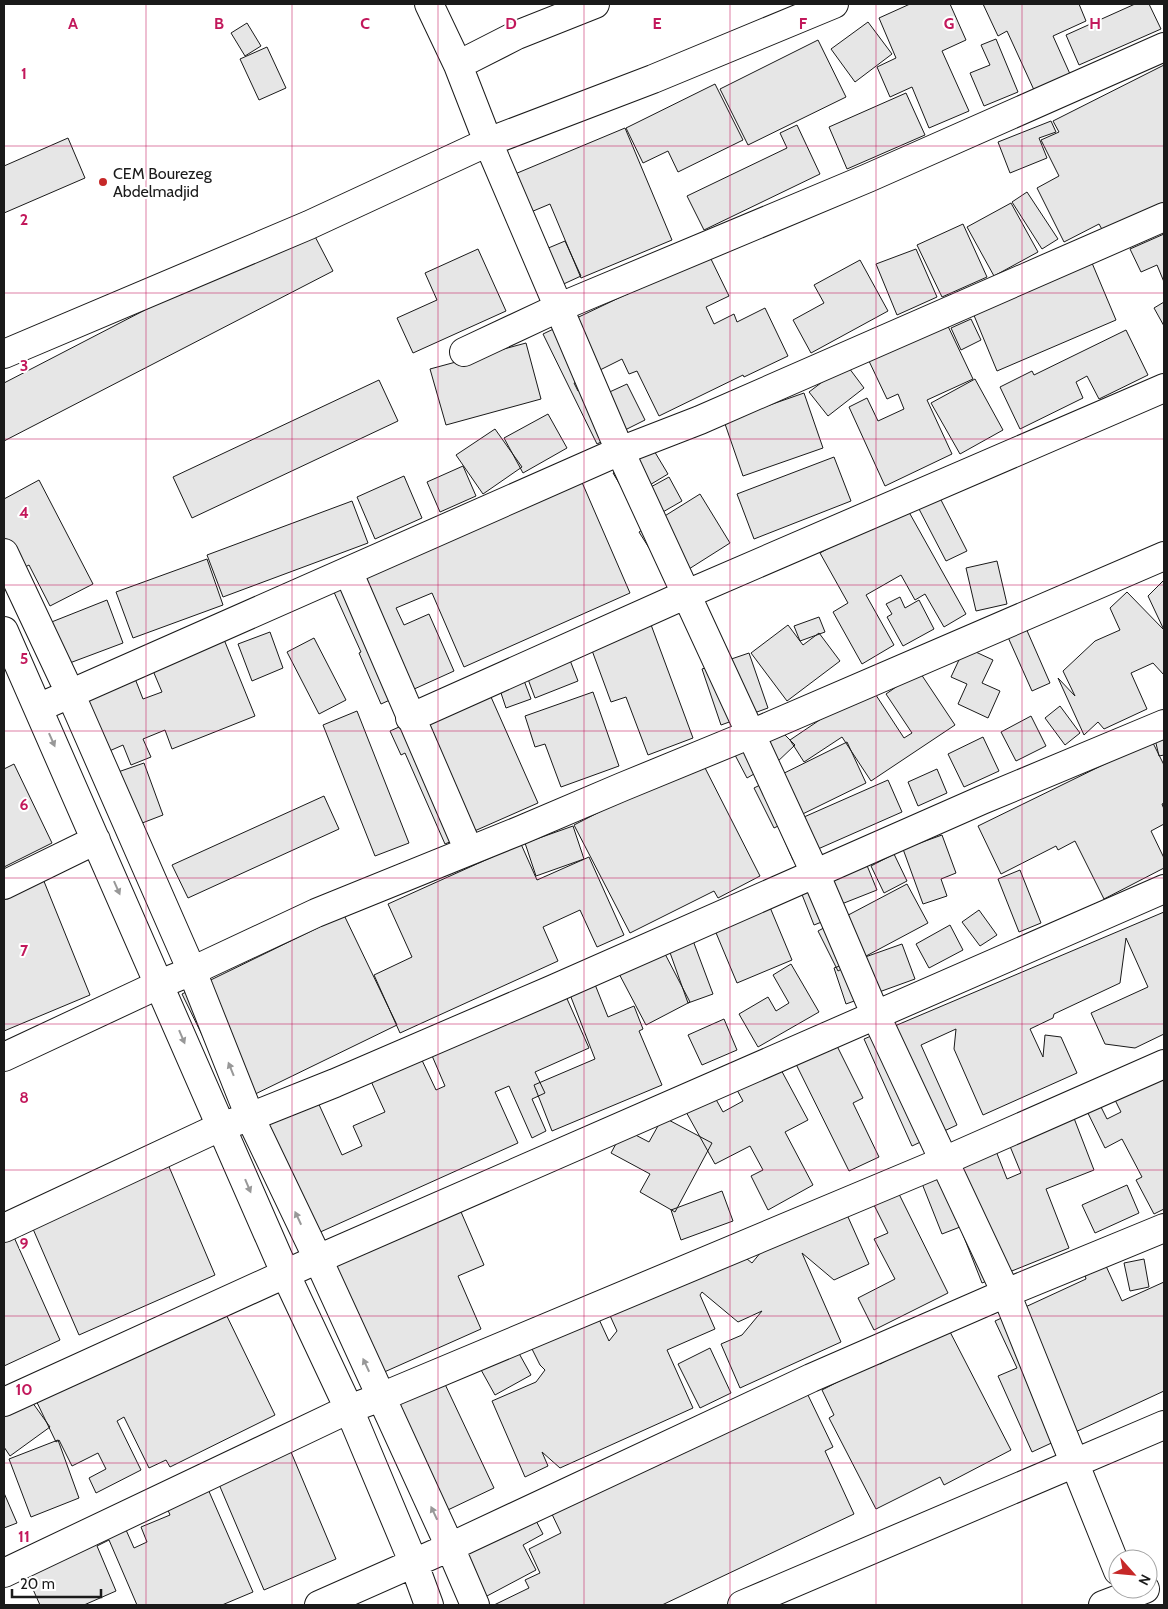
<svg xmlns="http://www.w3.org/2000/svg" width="1168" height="1609" font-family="Cabin,sans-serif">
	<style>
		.building { fill: #e6e6e6; stroke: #1a1a1a }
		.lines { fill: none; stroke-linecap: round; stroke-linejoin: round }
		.minor-casing { stroke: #1a1a1a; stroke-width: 30 }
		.major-casing { stroke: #1a1a1a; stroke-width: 30 }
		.minor { stroke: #fff; stroke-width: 28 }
		.major { stroke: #fff; stroke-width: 28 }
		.oneway { fill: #989898 }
		.grid { fill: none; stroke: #c2185b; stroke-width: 1; stroke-opacity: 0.55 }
		.poi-dot { fill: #c62828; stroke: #fff; stroke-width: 2 }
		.labels { text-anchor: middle; stroke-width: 4; stroke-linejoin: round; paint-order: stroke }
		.poi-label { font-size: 16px; fill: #1a1a1a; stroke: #fff; text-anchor: start }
		.grid-label { font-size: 16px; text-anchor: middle; font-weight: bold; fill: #c2185b; stroke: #fff; stroke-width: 4; stroke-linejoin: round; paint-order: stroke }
	</style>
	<rect width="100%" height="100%" fill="#fff"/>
	<path class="building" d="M910,4H950L966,40L942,51L969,111L929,128L912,87L890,97L877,67L896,58L879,18Z
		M983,4H1079L1086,21L1053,36L1070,74L1034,90L1007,31L998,36Z
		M1135,4H1149L1161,29L1079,65L1066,35Z
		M868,22L892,54L855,82L831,49Z
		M247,23L261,46L245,56L231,33Z
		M996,39L1018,92L984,106L970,73L990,65L981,45Z
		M818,40L846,97L748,145L720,89Z
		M267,47L286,88L259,100L240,59Z
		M1164,65V203L1104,233L1099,224L1064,242L1037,188L1059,176L1041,140L1059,132L1053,121Z
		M715,84L743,140L678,172L668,151L643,163L626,128Z
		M906,93L925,135L847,169L829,127Z
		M1051,121L1056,132L1039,138L1047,158L1010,173L998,142Z
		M797,125L820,174L704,230L687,196L787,148L780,133Z
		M625,128L672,240L581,278L550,204L507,222L491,184Z
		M68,138L85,178L4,213V166Z
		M1027,192L1058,239L1042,249L1012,202Z
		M1011,203L1038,252L994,276L967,227Z
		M963,224L987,277L942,297L917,245Z
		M309,225L333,271L4,441V383Z
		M1164,234V282L1157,265L1141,272L1130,249Z
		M565,241L581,276L544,293L546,249Z
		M478,249L506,311L413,353L397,318L437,300L425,273Z
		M916,249L937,297L897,315L876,264Z
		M709,255L729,296L706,307L714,324L734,314L737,322L765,308L788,356L744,377L743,375L659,416L637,371L629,374L622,359L574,383L578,391L597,382L603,395L627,384L645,420L597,444L543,334Z
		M860,260L888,311L811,353L793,320L824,303L814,285Z
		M1092,263L1116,320L997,371L973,313Z
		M1164,302V326L1154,308Z
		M971,319L981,340L961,350L951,328Z
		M946,322L973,379L927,400L952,454L885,486L849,407L867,398L878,421L904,409L898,394L887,399L868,359Z
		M1126,330L1148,375L1099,399L1087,376L1076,382L1083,398L1020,429L1000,387L1032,371L1034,375Z
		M526,343L541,399L446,425L430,369Z
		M846,364L864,388L828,416L809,392Z
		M975,379L1003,430L960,454L931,403Z
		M379,380L398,421L192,518L173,477Z
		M804,393L823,448L743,476L724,421Z
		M548,414L567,448L523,473L504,438Z
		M495,429L522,467L483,494L456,455Z
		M653,449L668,474L628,498L613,473Z
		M834,457L851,501L754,539L737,494Z
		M463,466L476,496L440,512L427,482Z
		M404,476L422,518L375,539L357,497Z
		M669,477L682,501L642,524L629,499Z
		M39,480L93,584L50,606L29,565L7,576L4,570V499Z
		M581,480L630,593L464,667L432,593L396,608L404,625L429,614L454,671L381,704L359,653L361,652L333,590Z
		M700,494L730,543L670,581L639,532Z
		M940,498L967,551L946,561L919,509Z
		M352,501L368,543L223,597L207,555Z
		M905,505L966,614L944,627L925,594L915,600L901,575L866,595L894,645L862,664L833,612L848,603L820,553Z
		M207,559L223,605L133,638L116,592Z
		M997,561L1007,604L976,611L966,568Z
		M1164,580V675L1153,663L1131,673L1147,709L1104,729L1098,722L1084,735L1058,678L1075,696L1063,671L1095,641L1120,630L1110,608L1127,592L1164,630L1148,596Z
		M900,597L905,608L919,600L934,629L903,646L887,617L892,614L886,604Z
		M107,600L123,643L59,667L44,625Z
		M819,617L825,632L800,641L794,626Z
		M650,622L693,738L648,755L626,697L611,702L590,645Z
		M788,625L803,645L819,633L840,661L787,701L751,653Z
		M1025,626L1050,683L1032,691L1007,635Z
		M270,632L283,668L252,681L238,644Z
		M223,637L255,716L172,749L165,730L143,739L151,757L131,765L123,745L98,756L75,699L134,676L143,699L162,692L151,666Z
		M314,638L346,700L319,714L287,652Z
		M965,647L993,660L982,683L1000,691L988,718L958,704L967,684L951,677Z
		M749,653L768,708L721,725L702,669Z
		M568,655L578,681L535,698L525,671Z
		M919,671L955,725L871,781L842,737L804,762L790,740L870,686L904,738L912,733L886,694Z
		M523,678L531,699L506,708L499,687Z
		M487,688L538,803L445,844L405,753L401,755L390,731Z
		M593,692L619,766L561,787L545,744L535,747L525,716Z
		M1060,706L1080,733L1065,745L1045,718Z
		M357,711L409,843L375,856L323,725Z
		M1031,716L1046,746L1016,761L1001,732Z
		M778,728L795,745L775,764L759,747Z
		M1164,732V755L1159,756L1154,735Z
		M983,737L999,771L964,787L948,754Z
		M1152,741L1164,765V803L1162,804L1164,809V824L1151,831L1164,858V868L1104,899L1075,841L1058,850L1056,846L1001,874L978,826Z
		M847,742L866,783L774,828L754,788Z
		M756,744L768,766L747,778L735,755Z
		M701,760L760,876L718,898L714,891L630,933L574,825Z
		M144,763L163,815L137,825L118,772Z
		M14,764L52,843L4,867V769Z
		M937,769L947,793L918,806L908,782Z
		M888,780L902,812L793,860L779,828Z
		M324,796L339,829L188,898L172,865Z
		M573,826L584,859L536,876L525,843Z
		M942,835L956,873L941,879L947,896L923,904L903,849Z
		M521,844L537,880L589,857L624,935L597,947L580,910L543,927L558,961L400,1033L374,975L412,957L388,904Z
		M894,854L907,881L884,893L871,866Z
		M866,863L877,890L839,905L842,914L814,925L801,892Z
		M1020,870L1041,923L1019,932L998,879Z
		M41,874L90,995L4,1031V890Z
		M907,884L928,923L838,971L818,931Z
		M769,905L792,960L737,983L714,928Z
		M979,910L997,935L980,946L962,922Z
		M1164,912V1034L1135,1048L1105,1044L1091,1013L1148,987L1126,938L1120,983L1054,1014L1053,1018L1030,1029L1043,1057L1045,1035L1061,1037L1077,1073L983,1115L954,1049L956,1029L921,1045L957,1125L912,1146L864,1039Z
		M344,915L397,1025L245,1099L207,1045L182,994Z
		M950,925L963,950L929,968L916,944Z
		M692,938L713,994L688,1003L668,947Z
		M902,944L915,979L846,1004L834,968Z
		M664,952L690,1002L646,1025L616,968Z
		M791,964L819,1012L758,1047L739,1014L768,997L776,1011L789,1003L773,975Z
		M594,982L608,1017L634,1006L643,1029L639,1031L662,1085L552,1131L534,1085L595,1059L569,992Z
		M564,992L589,1048L535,1072L545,1093L532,1099L546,1131L532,1138L509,1086L495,1092L518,1143L307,1238L256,1125L316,1098L342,1155L362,1146L353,1126L385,1112L370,1079L420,1056L436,1090L445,1086L430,1051Z
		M724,1019L737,1050L702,1065L688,1035Z
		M835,1042L863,1098L853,1103L879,1157L849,1171L790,1052Z
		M779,1066L808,1120L785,1132L813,1185L768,1210L751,1176L763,1170L750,1146L715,1164L685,1110L713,1094L723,1112L743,1101L737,1090Z
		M1164,1075V1209L1154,1214L1136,1180L1142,1177L1122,1139L1105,1148L1084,1105L1097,1099L1107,1119L1121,1112L1115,1100Z
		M1072,1113L1094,1170L1046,1189L1069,1248L982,1283L960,1227L942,1234L919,1176L994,1146L1007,1179L1021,1173L1007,1139Z
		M663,1117L712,1143L675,1212L640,1192L650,1174L611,1153L624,1129L649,1142Z
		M167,1162L215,1275L79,1335L30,1222Z
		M1127,1185L1139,1213L1095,1233L1082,1205Z
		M896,1188L948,1293L874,1330L858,1298L895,1279L874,1239L888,1233L872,1201Z
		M722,1191L733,1221L681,1240L671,1210Z
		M458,1205L484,1265L458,1276L481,1329L382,1373L321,1266Z
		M844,1208L869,1264L834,1280L802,1253L841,1342L740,1388L721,1344L742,1335L762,1311L738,1322L702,1292L700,1295L715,1329L667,1350L693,1408L560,1468L542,1452L548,1466L525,1477L492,1401L536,1382L545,1370L540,1365L530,1345L597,1315L609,1341L617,1331L607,1309L737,1251L752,1263L770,1241Z
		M9,1226L60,1340L4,1366V1228Z
		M1144,1259L1149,1287L1130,1291L1124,1263Z
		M1106,1266L1122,1301L1164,1282V1391L1032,1452L998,1376L1017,1368L995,1321L1086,1279L1085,1275Z
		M222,1306L275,1415L170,1467L166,1460L149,1468L124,1417L117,1421L141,1470L96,1493L89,1478L106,1469L98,1453L72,1466L59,1440L56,1442L31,1390Z
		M948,1328L1011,1450L944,1485L940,1477L876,1509L829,1418L834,1415L822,1390L878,1361L880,1364Z
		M516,1348L531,1375L495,1395L480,1368Z
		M710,1348L731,1393L700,1408L678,1364Z
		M443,1380L494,1488L431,1518L381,1410Z
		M22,1388L50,1427L10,1456L4,1447V1401Z
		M806,1391L833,1447L825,1451L854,1514L662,1605H494L529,1588L525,1580L540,1573L529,1549L561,1533L549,1508Z
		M58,1440L79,1498L31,1517L9,1459Z
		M291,1452L336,1559L264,1590L218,1482Z
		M204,1480L253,1592L222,1605H137L109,1540L97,1546L116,1591L84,1605H40L27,1576L119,1514L134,1548L147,1542L141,1527L170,1515L163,1498Z
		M4,1493L17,1523L4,1528Z
		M533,1515L543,1534L523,1545L536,1570L470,1605H464L436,1553Z"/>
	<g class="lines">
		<defs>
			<path id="minor" d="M429,4L458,65L488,142L620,451L815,873L876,1016L1006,1293L1118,1571
				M458,65L517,35L595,4
				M464,352L560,307L868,178L1164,47
				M4,354L309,225L488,142L653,79L834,4
				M4,553L70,693L192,971L250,1117L318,1259L450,1547L475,1605
				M348,571L469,851
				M4,631L286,1275L349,1409L414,1564L429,1605
				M38,708L620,451L700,420L1164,217
				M410,718L687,594L1164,388
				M4,885L96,840
				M4,1057L160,984L192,971L316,913L521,830L622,787L751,734L1164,556
				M4,1228L222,1126L250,1117L335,1083L551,990L982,800L1164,724
				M4,1402L318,1259L1164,889
				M4,1573L349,1409L381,1397L944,1161L1164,1064
				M319,1605L450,1547L811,1378L1006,1293L1164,1228
				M742,1605L1164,1425"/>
			<path id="major" d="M1103,1605L1145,1589"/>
		</defs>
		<use href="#minor" class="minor-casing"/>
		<use href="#major" class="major-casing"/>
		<use href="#minor" class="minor"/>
		<use href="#major" class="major"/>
	</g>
	<defs><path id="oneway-solid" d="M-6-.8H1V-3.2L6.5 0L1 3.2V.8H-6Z" transform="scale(1.25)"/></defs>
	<g class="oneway">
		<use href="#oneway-solid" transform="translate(52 740) rotate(66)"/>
		<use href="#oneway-solid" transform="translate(117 888) rotate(66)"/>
		<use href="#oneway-solid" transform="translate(182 1037) rotate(67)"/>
		<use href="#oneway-solid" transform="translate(231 1069) rotate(-112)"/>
		<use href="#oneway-solid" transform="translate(248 1186) rotate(67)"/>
		<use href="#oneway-solid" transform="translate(298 1218) rotate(-115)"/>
		<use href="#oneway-solid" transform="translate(366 1365) rotate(-115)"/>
		<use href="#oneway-solid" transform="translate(434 1513) rotate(-115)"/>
	</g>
	<path class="grid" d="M146,4V1605M292,4V1605M438,4V1605M584,4V1605M730,4V1605M876,4V1605M1022,4V1605M4,146H1164M4,293H1164M4,439H1164M4,585H1164M4,731H1164M4,878H1164M4,1024H1164M4,1170H1164M4,1316H1164M4,1463H1164"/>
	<circle class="poi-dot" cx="103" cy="182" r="5"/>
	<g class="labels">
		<g class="poi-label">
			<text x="113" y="179">CEM Bourezeg<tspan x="113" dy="18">Abdelmadjid</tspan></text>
		</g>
	</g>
	<g class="grid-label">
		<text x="73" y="29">A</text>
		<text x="219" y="29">B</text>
		<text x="365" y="29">C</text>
		<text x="511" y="29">D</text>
		<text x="657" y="29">E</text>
		<text x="803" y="29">F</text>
		<text x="949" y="29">G</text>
		<text x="1095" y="29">H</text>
		<text x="24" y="79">1</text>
		<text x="24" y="225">2</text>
		<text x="24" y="371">3</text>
		<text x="24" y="518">4</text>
		<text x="24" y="664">5</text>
		<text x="24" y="810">6</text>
		<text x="24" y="956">7</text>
		<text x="24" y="1103">8</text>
		<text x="24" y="1249">9</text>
		<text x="24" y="1395">10</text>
		<text x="24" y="1542">11</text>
	</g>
	<rect width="1168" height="1609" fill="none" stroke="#1a1a1a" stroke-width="10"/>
	<g transform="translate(1133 1574) rotate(117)"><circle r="24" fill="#ffffff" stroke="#a3a3a3"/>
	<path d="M0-4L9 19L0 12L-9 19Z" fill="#c62828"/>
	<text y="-8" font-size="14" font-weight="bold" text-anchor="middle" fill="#1a1a1a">N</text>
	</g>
	<path d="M12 1589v8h89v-8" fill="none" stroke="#1a1a1a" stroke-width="2.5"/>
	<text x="20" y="1589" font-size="15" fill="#1a1a1a" stroke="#ffffff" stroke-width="4" paint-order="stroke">20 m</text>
</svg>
